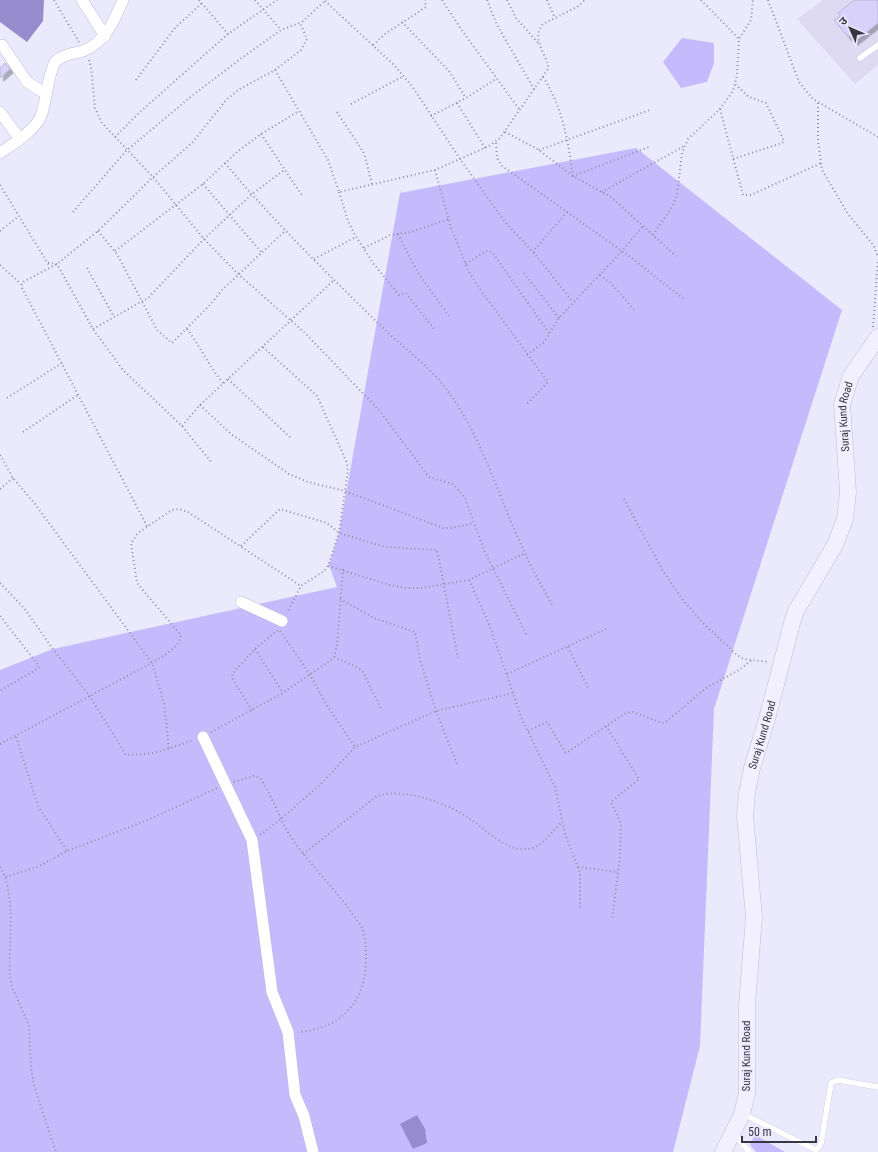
<svg xmlns="http://www.w3.org/2000/svg" width="878" height="1152" font-family="'Roboto Condensed','Noto Sans Devanagari',sans-serif">
	<style>
		.built { fill: #dddaf2 }
		.green { fill: #c5bbfc }
		.water { fill: #968bcd }
		.building { fill: #d7d1fb; stroke: #bbb7d6; filter: url(#shadow) }
		.lines { fill: none; stroke-linecap: round; stroke-linejoin: round }
		.lane-casing { stroke: #c0bcdb; stroke-width: 6 }
		.street-casing { stroke: #c0bcdb; stroke-width: 12 }
		.secondary-casing { stroke: #c0bcdb; stroke-width: 17 }
		.path { stroke: #918f9f; stroke-width: 2; stroke-dasharray: 1 3; stroke-linecap: butt }
		.lane { stroke: #fff; stroke-width: 5.5 }
		.street { stroke: #fff; stroke-width: 11 }
		.secondary { stroke: #f2f0fe; stroke-width: 16 }
		.labels { text-anchor: middle; stroke-width: 3; stroke-linejoin: round; paint-order: stroke }
		.street-label { font-size: 11px; fill: #383643; stroke: #ebe9fc }
	</style>
	<defs>
		<filter id="shadow"><feDropShadow dx="3.5" dy="3.5" stdDeviation="0" flood-color="#0004"/></filter>
	</defs>
	<rect width="100%" height="100%" fill="#ebe9fc"/>
	<path class="built" d="M823,0H878V65L855,84L797,19Z"/>
	<path class="green" d="M682,38L714,43V63L707,82L681,88L663,62Z
		M636,148L842,310L714,709L700,1046L673,1152H0V670L53,649L337,587L329,565L339,533L400,193Z
		M755,1135L785,1152H756L750,1145Z"/>
	<path class="water" d="M0,0H44L43,21L27,42L0,22Z
		M417,1115L425,1129L427,1143L413,1149L400,1124Z"/>
	<path class="building" d="M854,0H878V23L854,42L850,36L848,37L834,20L840,16L838,13Z
		M5,63L10,69L0,78V68Z"/>
	<g class="lines">
		<defs>
			<path id="lane" d="M860,58L878,45
				M743,1114L816,1150L821,1144L831,1083L838,1080L878,1087
				M735,1134L749,1152"/>
			<path id="street" d="M82,0L105,36
				M2,45L27,82L46,94
				M0,112L20,139
				M0,153C13,144 38,129 42,113C47,97 47,78 55,62C63,54 73,54 83,51C105,43 115,19 123,0
				M241,602L282,621
				M203,737L252,840L272,992L288,1032L295,1095L304,1116L313,1152"/>
			<g id="secondary">
				<path id="s1" d="M723,1152L742,1114L747,1093V1005L754,917L745,816L747,793L752,768L767,719L792,623L796,611L835,545L845,519L848,492L842,404L851,376L878,337"/>
			</g>
		</defs>
		<use href="#lane" class="lane-casing"/>
		<use href="#street" class="street-casing"/>
		<use href="#secondary" class="secondary-casing"/>
		<path class="path" d="M54,0L79,42
			M199,0L228,34
			M255,0L281,30
			M442,0L461,29L519,109
			M487,0L497,25L534,89
			M507,0L516,18L539,44
			M547,0L555,18
			M701,0L739,39
			M768,0L799,82L813,99L878,137
			M325,1L394,65L412,86L460,159L505,222L534,253
			M402,22L449,71L466,98
			M373,45L385,34L423,9L426,7L425,0
			M89,60L91,67L95,108L102,123L153,177L204,239L236,272L305,333L379,410L429,477L453,484L465,498L484,550L527,636
			M275,70L328,160L339,192L435,170L489,146L500,138L548,69V64C543,51 532,36 543,24L577,7L585,0
			M543,77C563,108 568,141 573,176L649,147
			M136,80L175,28L202,3
			M457,103L485,148
			M818,103V141L822,170L848,214L874,246L878,257
			M351,104L404,76
			M720,109L743,195H751L821,163
			M337,112L364,153L372,184
			M431,116L466,98L496,79
			M505,132L539,150L573,176L611,197L676,256
			M261,134L303,197
			M115,137L140,112L228,34L277,0
			M496,143L497,158L502,166L629,256L685,300
			M539,150L650,110
			M733,159L782,143L784,141L766,103L749,97L735,84
			M225,163C273,221 328,274 382,327C403,348 429,365 447,390C483,438 499,499 525,553C533,572 544,589 553,607
			M435,170L451,228L469,272L482,292L548,382L527,404
			M203,184L262,253
			M0,185L50,267
			M339,192L348,221L355,235L373,263L399,295L406,293L435,330
			M602,192L684,146
			M73,212L126,151L193,95L239,60L281,30L302,22
			M567,212L535,249L534,253L573,302
			M0,231L19,216
			M98,231L117,254L157,330L172,343L210,305L222,290L286,230
			M398,234L418,273L449,316
			M653,235L672,207L677,195L682,153L688,139L720,109L733,91L737,75L739,39L751,20L753,0
			M364,248L390,235L411,232L449,219
			M115,251L203,184L237,152L261,134L299,111
			M314,259L356,237
			M48,263L57,264L93,329L123,370L182,426L212,463
			M466,264L486,251L492,252L550,334
			M0,265L21,284
			M87,268L114,317
			M524,273L559,318
			M600,275L612,284L635,311
			M873,327L878,259
			M93,329L148,298L204,239L251,195L284,170
			M187,329C200,346 209,366 223,383
			M263,347L317,396L347,463L348,471L339,533L328,566L324,571L301,586L287,613
			M527,355L544,342L559,318L622,251L643,226
			M228,379L292,439
			M7,398L62,363
			M200,405L231,434L289,474L308,482L345,491L443,528H452L474,523
			M182,426L200,405L334,280
			M23,432L78,395
			M0,455L13,478L35,504L152,663L164,703L169,749
			M0,489L13,478
			M624,499L663,571L682,599L703,623L737,655L744,659L769,662
			M147,526L21,286L23,282L57,264L98,231L153,177L192,143L227,99L240,89L275,70L301,50L307,39L301,25L302,22L326,0
			M241,546L280,509L327,523L339,533L385,547L437,550L458,658
			M328,566L390,585L406,588H422L469,580L525,553
			M469,580L489,624L513,693
			M0,583L24,608L53,649L89,695L126,755L155,753L194,740
			M340,599L374,618L415,632L420,660L436,711L457,764
			M0,616L39,666L37,669L0,691
			M280,631L309,673L328,707L355,747
			M568,647L589,690
			M255,649L283,693
			M334,657L357,667L363,672L382,711
			M507,674L608,628
			M252,710L233,680L232,674L255,649L278,630
			M606,726L639,779L611,802L621,824L620,857L612,920
			M528,731L547,722L566,753L626,713L633,712L662,723L667,721L706,688L739,670L752,660
			M211,732L281,694L331,660L334,657L337,645L343,569
			M16,737L38,806L67,851
			M0,744L146,666C158,659 177,650 181,637L180,634L137,583L131,543L138,533L172,510L179,509L188,512L301,586
			M234,782L254,776L260,778C273,797 279,819 291,837C308,862 329,883 347,906C351,913 357,919 361,926C366,936 366,947 366,959C366,1002 341,1029 298,1032
			M260,835L280,820L324,781L355,747L436,711L513,693L521,717L555,787L565,834L580,873V908
			M303,854L377,796C405,787 450,804 473,821C489,832 512,857 535,847C545,842 554,830 562,822
			M0,867C17,895 8,943 10,976L12,987L29,1025L31,1068L34,1086L56,1152
			M578,867L618,872
			M6,877L37,867L67,851L148,820L217,788"/>
		<use href="#lane" class="lane"/>
		<use href="#street" class="street"/>
		<use href="#secondary" class="secondary"/>
	</g>
	<g class="labels">
		<g class="street-label">
			<text dy="4" stroke="none"><textPath href="#s1" startOffset="761">Suraj Kund Road</textPath></text>
			<text dy="4" stroke="none"><textPath href="#s1" startOffset="425">Suraj Kund Road</textPath></text>
			<text transform="translate(746 1056) rotate(-90)" y="4">Suraj Kund Road</text>
		</g>
	</g>
	<g transform="translate(850 28) rotate(315)" stroke="#ebe9fc" stroke-width="3" paint-order="stroke">
	<path d="M0-3L7 15L0 10L-7 15Z" fill="#383643"/>
	<text y="-6" font-size="11" font-weight="bold" text-anchor="middle" fill="#383643">उ</text>
	</g>
	<path d="M742 1136v6h74v-6" fill="none" stroke="#383643" stroke-width="2"/>
	<text x="748" y="1136" font-size="12" fill="#383643" stroke="#ebe9fc" stroke-width="3" paint-order="stroke">50 m</text>
</svg>
